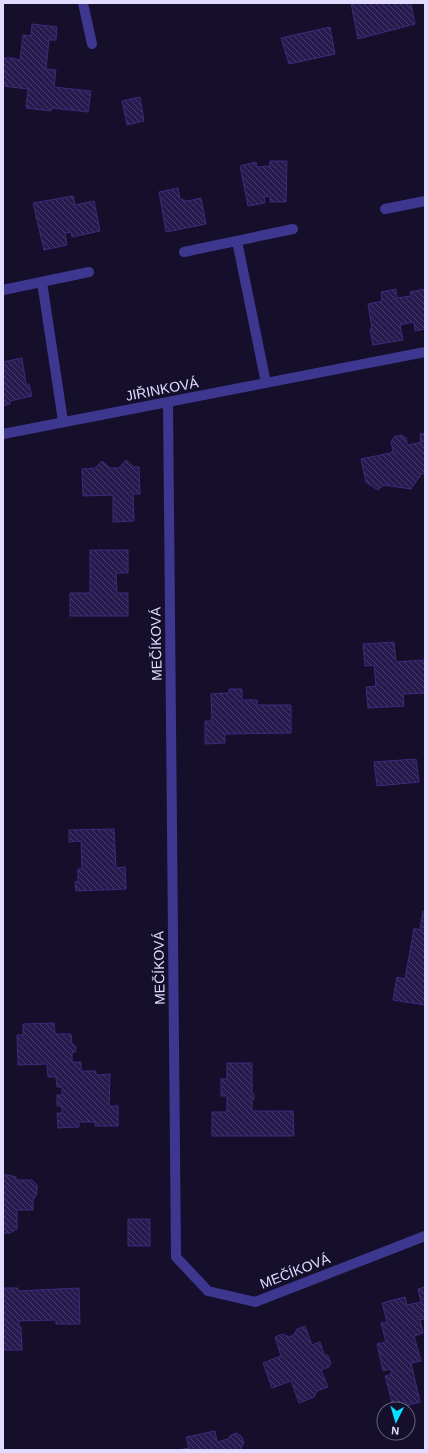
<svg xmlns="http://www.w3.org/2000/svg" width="428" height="1453" font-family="Helvetica,sans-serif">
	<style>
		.building { fill: url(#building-back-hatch); stroke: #3d2a7c }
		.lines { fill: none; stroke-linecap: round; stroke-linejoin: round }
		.street { stroke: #3d378f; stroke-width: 10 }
		.labels { text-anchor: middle; stroke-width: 4; stroke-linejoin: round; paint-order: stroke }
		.street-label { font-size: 14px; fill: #e0dbff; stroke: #150f2c }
	</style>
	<defs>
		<pattern id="building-back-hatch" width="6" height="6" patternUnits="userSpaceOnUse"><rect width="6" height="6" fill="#261a4f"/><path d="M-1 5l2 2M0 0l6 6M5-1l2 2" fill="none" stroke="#453b69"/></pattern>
	</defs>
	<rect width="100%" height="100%" fill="#150f2c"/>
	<path class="building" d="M351,3H411L415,24L358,39Z
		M32,24L57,27L56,40H49L46,69L56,70L54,87L91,91L88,112L52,108L51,111L26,108L28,89L3,86V58H12L20,60L23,35L31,36Z
		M330,27L335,54L289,64L281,38Z
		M140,97L144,121L127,125L122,101Z
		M270,161H287L286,202H270V196L264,197L265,203L248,206L240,166L256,162L257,167L270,166Z
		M178,188L180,199L187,201L201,198L206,224L166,232L159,192Z
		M73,196L75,205L94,201L100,231L72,237L71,232L65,233L67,245L44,250L33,203Z
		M396,289L397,298L411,296L410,292L425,289V329L415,331L414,322L400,325L403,340L373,345L370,329H372L368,304L382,301L381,292Z
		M22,358L26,384H29L32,396L10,401V404L3,406V362Z
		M425,433V475L422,473L411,489L384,485L378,490L366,482L361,459L390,453L393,451L391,442L394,437L401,435L406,438L407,443L409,445L421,442L420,434Z
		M126,460L134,467H139L140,494H133L134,521L113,522V495L83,496L82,469L95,468L102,461L110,468H119Z
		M90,550H128V573H116L117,593H128V616H70V593H90Z
		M394,642L396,662L425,660V693L403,694L404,706L368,708L366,687L376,686L374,665L365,666L363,644Z
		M229,689H242V700H257V705H291V733L225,734V743L205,744V721H212L211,694L229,693Z
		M416,759L419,782L377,786L374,762Z
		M114,829L116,868L125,867L126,889L76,891L75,882L78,881V869H82L81,841L69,842V830Z
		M423,911L425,912V1005L393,1000L397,977L405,979L414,928L420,930Z
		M54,1023L55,1034H71L72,1044L74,1045L76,1048L75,1052L72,1053V1062H81V1071H96V1075L110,1074L109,1106H118V1126H95V1122H79V1127L58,1128L57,1113H62V1106H57V1095H62V1087H57L56,1077H48L47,1064L18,1065L17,1035H23V1024Z
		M227,1063H252V1094H254V1099L252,1100V1111H293L294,1136H212V1112H227V1096H221V1079H227Z
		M3,1175H8L16,1177V1180H32L37,1185V1194L33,1200V1210H17V1229L10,1233H3Z
		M128,1219H150V1246H128Z
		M425,1287V1319L420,1320L423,1333L414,1336L421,1361L411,1363L420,1402L394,1409L385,1376L392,1374L390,1369L383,1371L377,1344L386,1342L381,1323L387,1322L382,1303L405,1297L407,1305L421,1302L418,1289Z
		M3,1288H18V1291L79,1288L80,1324H56V1320L19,1321V1327H21L22,1350H3Z
		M305,1326L312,1345L320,1342L324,1354L328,1356L331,1363L329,1367L321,1370L328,1387L317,1391L314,1397L299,1403L291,1381L272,1388L263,1363L281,1356L275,1337L283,1334L289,1337L294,1335L297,1329Z
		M215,1431L217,1442L228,1439L231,1435L237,1433L242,1437L244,1443L241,1448V1450H178L189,1448L186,1437Z"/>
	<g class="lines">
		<path class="street" d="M83,3L92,44
			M385,209L425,201
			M237,241L266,383
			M184,252L293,229
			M42,282L63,421
			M3,290L89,272
			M168,402L176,1257L208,1291L255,1302L425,1236
			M3,434L425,352"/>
	</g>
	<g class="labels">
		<g class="street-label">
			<text transform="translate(162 389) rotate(-11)" y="5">JIŘINKOVÁ</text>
			<text transform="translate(156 644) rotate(-91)" y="5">MEČÍKOVÁ</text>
			<text transform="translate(159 968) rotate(-91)" y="5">MEČÍKOVÁ</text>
			<text transform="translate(295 1271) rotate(-21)" y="5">MEČÍKOVÁ</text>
		</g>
	</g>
	<rect width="428" height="1453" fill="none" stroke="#e0dbff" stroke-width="8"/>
	<g transform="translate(396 1421) rotate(185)"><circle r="19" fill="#150f2c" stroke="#666180"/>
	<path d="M0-3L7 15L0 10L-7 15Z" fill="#07dfff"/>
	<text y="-6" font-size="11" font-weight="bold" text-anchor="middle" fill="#e0dbff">N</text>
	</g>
</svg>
